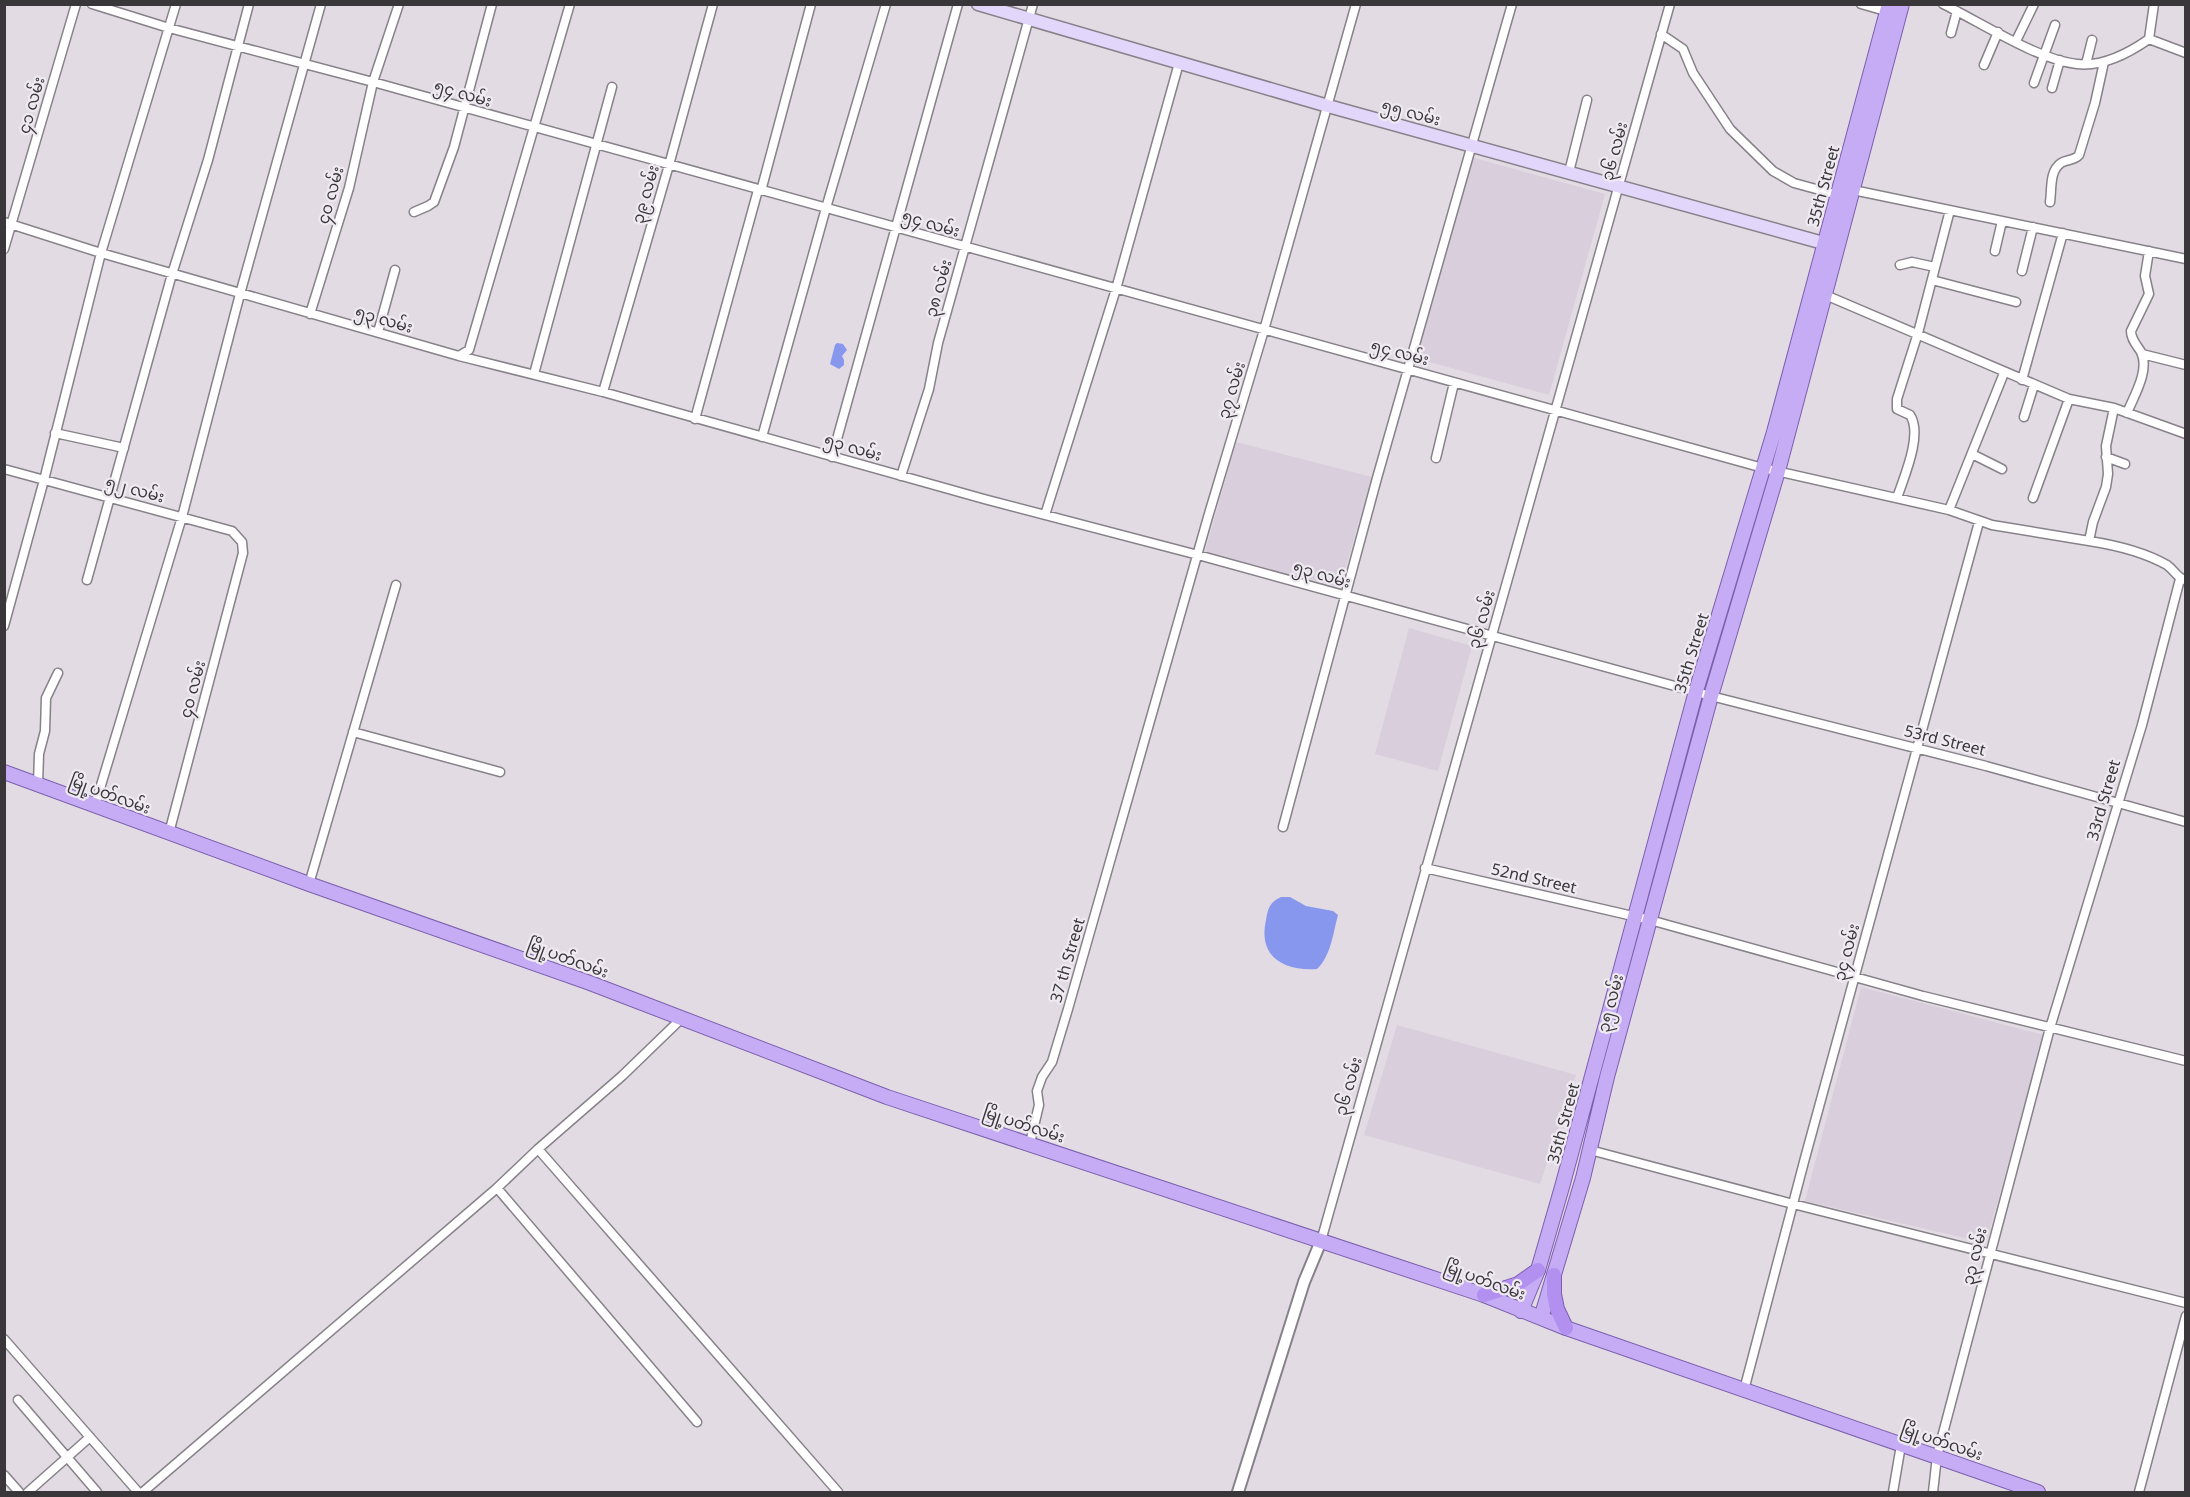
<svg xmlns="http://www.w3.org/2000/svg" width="2190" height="1497" font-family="Georgia,'Noto Sans Myanmar',serif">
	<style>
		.built { fill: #d9cedc }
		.water { fill: #8897ee }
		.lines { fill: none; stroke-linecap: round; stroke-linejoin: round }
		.minor-casing { stroke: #878189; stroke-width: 11 }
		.tertiary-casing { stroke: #878189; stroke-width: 14 }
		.secondary-casing { stroke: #878189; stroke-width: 15 }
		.primary-casing { stroke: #7b5fae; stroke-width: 16 }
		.trunk-casing { stroke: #7b5fae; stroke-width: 16 }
		.minor { stroke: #fff; stroke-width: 8 }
		.tertiary { stroke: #fff; stroke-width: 10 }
		.secondary { stroke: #e2d6fa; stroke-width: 12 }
		.primary { stroke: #c5acf4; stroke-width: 14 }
		.trunk { stroke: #b290f0; stroke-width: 14 }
		.labels { text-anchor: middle; stroke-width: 4.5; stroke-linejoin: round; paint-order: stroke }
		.street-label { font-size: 16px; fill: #39373a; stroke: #efe9f1 }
	</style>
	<rect width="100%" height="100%" fill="#e2dbe3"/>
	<path class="built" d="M1471,157L1605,194L1549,395L1415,358Z
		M1236,442L1372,477L1340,587L1205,552Z
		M1409,628L1472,646L1438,771L1375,754Z
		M1861,987L2044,1035L1986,1243L1805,1201Z
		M1397,1025L1576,1075L1540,1184L1364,1135Z"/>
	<path class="water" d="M837,343L843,344L847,350L842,356L844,360V365L839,369L830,364L835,345Z
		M1281,897H1290L1306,906L1333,911L1338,915C1333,933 1331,956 1317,969C1282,971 1258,956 1266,920C1268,908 1270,902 1281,897Z"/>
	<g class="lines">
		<defs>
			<path id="minor" d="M92,4L169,28L373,82L1763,468L1949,510
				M1861,4L1889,12
				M1943,4C1980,22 2038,60 2077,64C2102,67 2129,53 2149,39L2186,53
				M1951,33L1957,11
				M1661,34L1683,49L1693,73L1730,129L1773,171L1794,183L1838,195
				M2149,39L2154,4
				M2016,41L2034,4
				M2086,64L2092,40
				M1984,65L1998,32
				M2034,83L2055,25
				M2052,88L2060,60
				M1569,172L1587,100
				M1853,190L2186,259
				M761,191L811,4
				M2050,202C2052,190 2049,171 2061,163C2067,159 2074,161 2079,155L2095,103L2104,62
				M414,212L428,206L434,202L454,147L492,4
				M4,222L101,253L459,356L603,392L984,499L1198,555L1711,696L1986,766L2186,822
				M4,249L76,4
				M1995,251L2002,221
				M1900,265L1912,262L1935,267
				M2022,271L2033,227
				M1932,280L2016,302
				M1823,294L2069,399L2114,408L2186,434
				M310,314L349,188L373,82L399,4
				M378,332L395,270
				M2142,354L2186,365
				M459,356L469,350L570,4
				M2004,373L1949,510L1992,525L2089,541
				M534,374L612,87
				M2022,380L2063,233
				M603,392L669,165L713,4
				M2114,408L2106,446L2108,474L2106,487L2093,522L2089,541C2115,545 2144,552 2167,565C2174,570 2177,578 2185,580
				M2127,413C2134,396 2150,370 2141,352C2137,345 2131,340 2131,331L2149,294L2145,276L2149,251
				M2024,417L2034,385
				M695,419L758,190
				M55,433L124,448
				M762,437L826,208L886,4
				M1972,454L2002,469
				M832,457L958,4
				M2106,457L2125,464
				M1436,458L1454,383
				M4,469L232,531L242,542L243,553L169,833
				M901,476L929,389L938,343L1033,4
				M1897,498C1904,477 1923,434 1910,415L1897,409V399L1918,333L1950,210
				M2033,498L2069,399
				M1045,515L1116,289L1179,63
				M87,580L172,274L208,160L249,4
				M4,626L44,480L101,253L176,4
				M353,732L500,772
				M38,784L39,754L45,731L46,698L58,673
				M95,805L182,517L240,294L321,4
				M1283,827L1377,478L1512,4
				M1425,868L1650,920L1923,996L2186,1061
				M309,884L396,585
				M1030,1143L1039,1105L1037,1091L1042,1077L1052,1062L1068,1009L1208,517L1264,330L1356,4
				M538,1149L838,1492
				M1590,1150L1793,1204L2186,1303
				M497,1188L697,1422
				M1321,1241L1670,4
				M4,1339L138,1492
				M1744,1390L1805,1158L1979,522
				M18,1400L97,1492
				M4,1475L19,1492
				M28,1492L90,1437
				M143,1492L497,1188L538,1149L622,1076L682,1018
				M1893,1492L1901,1445
				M1933,1492L1937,1456L2050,1028L2142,725L2180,579
				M2139,1492L2186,1316"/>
			<path id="tertiary" d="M1238,1492L1304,1282L1321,1241"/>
			<path id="secondary" d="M978,4L1328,106L1834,246"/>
			<path id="primary" d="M4,772L309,884L590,983L887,1097L1484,1295L1566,1328L2038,1492
				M1521,1311L1538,1270L1562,1187L1696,691L1774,432L1889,4
				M1541,1318L1583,1178L1607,1077L1711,696L1778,471L1902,4"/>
			<path id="trunk" d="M1554,1275V1294L1557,1309L1566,1328
				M1484,1295L1518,1284L1538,1270"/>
		</defs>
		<use href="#minor" class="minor-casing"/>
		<use href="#tertiary" class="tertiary-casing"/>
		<use href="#secondary" class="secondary-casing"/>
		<use href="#primary" class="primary-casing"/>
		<use href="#trunk" class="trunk-casing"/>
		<use href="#minor" class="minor"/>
		<use href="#tertiary" class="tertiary"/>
		<use href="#secondary" class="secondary"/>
		<use href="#primary" class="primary"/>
		<use href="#trunk" class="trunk"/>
	</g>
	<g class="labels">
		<g class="street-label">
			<text transform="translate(463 93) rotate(16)" y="6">၅၄ လမ်း</text>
			<text transform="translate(31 105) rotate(-74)" y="6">၄၁ လမ်း</text>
			<text transform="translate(1411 112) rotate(15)" y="6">၅၅ လမ်း</text>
			<text transform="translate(1614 151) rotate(-75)" y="6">၃၆ လမ်း</text>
			<text transform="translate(1823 186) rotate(-75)" y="6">35th Street</text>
			<text transform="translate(645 194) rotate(-74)" y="6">၃၉ လမ်း</text>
			<text transform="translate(330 195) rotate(-74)" y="6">၄၀ လမ်း</text>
			<text transform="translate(931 223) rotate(16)" y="6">၅၄ လမ်း</text>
			<text transform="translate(938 288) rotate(-74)" y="6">၃၈ လမ်း</text>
			<text transform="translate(384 319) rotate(16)" y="6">၅၃ လမ်း</text>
			<text transform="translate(1400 352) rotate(15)" y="6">၅၄ လမ်း</text>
			<text transform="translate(1231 390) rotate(-73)" y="6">၃၇ လမ်း</text>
			<text transform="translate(853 447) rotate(16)" y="6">၅၃ လမ်း</text>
			<text transform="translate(135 489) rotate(15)" y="6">၅၂ လမ်း</text>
			<text transform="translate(1322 574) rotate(16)" y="6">၅၃ လမ်း</text>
			<text transform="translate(1481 619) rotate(-74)" y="6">၃၆ လမ်း</text>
			<text transform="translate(1691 653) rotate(-73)" y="6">35th Street</text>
			<text transform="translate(192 689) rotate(-75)" y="6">၄၀ လမ်း</text>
			<text transform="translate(1945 740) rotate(14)" y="6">53rd Street</text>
			<text transform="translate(110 794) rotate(20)" y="6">မြို့ပတ်လမ်း</text>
			<text transform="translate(2103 800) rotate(-74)" y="6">33rd Street</text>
			<text transform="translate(1534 878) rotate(13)" y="6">52nd Street</text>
			<text transform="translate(1846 952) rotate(-75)" y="6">၃၄ လမ်း</text>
			<text transform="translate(568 958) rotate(20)" y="6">မြို့ပတ်လမ်း</text>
			<text transform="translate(1067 960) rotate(-74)" y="6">37 th Street</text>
			<text transform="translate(1610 1003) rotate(-75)" y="6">၃၅ လမ်း</text>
			<text transform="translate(1348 1086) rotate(-74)" y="6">၃၆ လမ်း</text>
			<text transform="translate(1563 1123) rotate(-75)" y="6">35th Street</text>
			<text transform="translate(1024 1124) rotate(18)" y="6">မြို့ပတ်လမ်း</text>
			<text transform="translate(1974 1256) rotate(-76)" y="6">၃၃ လမ်း</text>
			<text transform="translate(1485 1280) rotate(20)" y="6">မြို့ပတ်လမ်း</text>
			<text transform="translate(1942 1441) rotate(19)" y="6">မြို့ပတ်လမ်း</text>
		</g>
	</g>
	<rect width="2190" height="1497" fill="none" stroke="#39373a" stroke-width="12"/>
</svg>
